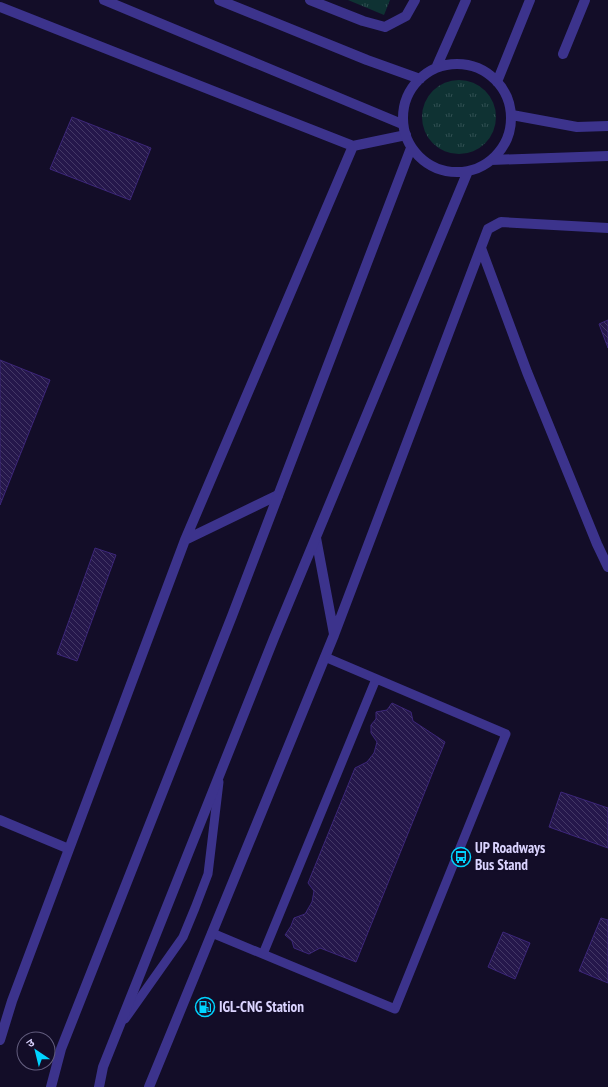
<svg xmlns="http://www.w3.org/2000/svg" width="608" height="1087" font-family="'PT Sans Narrow','Noto Sans Devanagari',sans-serif">
	<style>
		.park { fill: url(#park-tufts) }
		.building { fill: url(#building-back-hatch); stroke: #3c2679 }
		.lines { fill: none; stroke-linecap: round; stroke-linejoin: round }
		.service { stroke: #3c338c; stroke-width: 9 }
		.minor { stroke: #3c338c; stroke-width: 10 }
		.tertiary { stroke: #3c338c; stroke-width: 10 }
		.labels { text-anchor: middle; stroke-width: 4; stroke-linejoin: round; paint-order: stroke }
		.poi-label { font-size: 15px; font-weight: bold; fill: #dbd4ff; stroke: #130d28; text-anchor: start }
	</style>
	<defs>
		<pattern id="park-tufts" width="24" height="20" patternUnits="userSpaceOnUse"><rect width="24" height="20" fill="#0f3233"/><path d="M3 7l-1-3M5 7V3M7 7l1-3M15 17l-1-3M17 17v-4M19 17l1-3" fill="none" stroke="#314f52"/></pattern>
		<pattern id="building-back-hatch" width="6" height="6" patternUnits="userSpaceOnUse"><rect width="6" height="6" fill="#25174b"/><path d="M-1 5l2 2M0 0l6 6M5-1l2 2" fill="none" stroke="#443866"/></pattern>
	</defs>
	<rect width="100%" height="100%" fill="#130d28"/>
	<path class="park" d="M348,0H390L384,15Z
		M422 117a37 37 0 1 1 74 0a37 37 0 1 1-74 0Z"/>
	<path class="building" d="M72,117L151,148L130,200L50,169Z
		M608,320V348L599,324Z
		M0,360L50,380L0,505Z
		M95,548L116,555L77,661L57,654Z
		M392,703L411,712L413,721L445,742L356,962L320,948L309,954L294,948L292,941L285,935L291,926L294,918L305,914L312,902L314,891L308,883L355,768L367,762L374,753L377,742L371,733V725L376,719V712L387,710Z
		M561,792L608,808V848L549,827Z
		M601,918L608,920V983L579,971Z
		M503,932L530,943L515,979L488,967Z"/>
	<g class="lines">
		<path class="service" d="M212,933L395,1009L506,734L325,657
			M263,954L376,679
			M125,1019L183,937L195,908L208,874L219,782"/>
		<path class="minor" d="M310,0L363,21L385,27L406,16L415,0
			M0,7L353,146L406,135
			M563,54L585,0
			M481,248L527,372L597,544L608,567
			M316,538L334,634
			M185,540L278,495
			M0,820L69,849
			M0,1040L12,1001L185,540L353,146
			M149,1087L334,635L488,229L501,222L608,228"/>
		<path class="tertiary" d="M104,0L402,124
			M219,0L367,60L420,79
			M403 118a54 54 0 1 1 108 0a54 54 0 1 1-108 0Z
			M436,68L466,0
			M497,82L530,0
			M512,115L577,127L608,126
			M491,160L608,156
			M51,1087L61,1049L232,616L411,148
			M99,1087L103,1067L274,638L468,171"/>
	</g>
	<defs>
		<symbol id="bus-ring" viewBox="-11 -11 22 22"><circle r="9.5" fill="#130d28" stroke="#00d4ff" stroke-width="1.5"/><path d="M-5-6H5V4H4V6H2V4H-2V6H-4V4H-5ZM-3.5-4V0h7V-4ZM-3.5 1.2v1.5H-2V1.2ZM2 1.2v1.5H3.5V1.2Z" fill="#00d4ff"/></symbol>
		<symbol id="fuel-ring" viewBox="-11 -11 22 22"><circle r="9.5" fill="#130d28" stroke="#00d4ff" stroke-width="1.5"/><path d="M-5.5-6h7V0h2V4h1.3V-2.5L3-4.5l.8-.8L6-3V5H2.5V1h-1V6h-7ZM-4.2-4.7v3.2H.2V-4.7Z" fill="#00d4ff"/></symbol>
	</defs>
	<g fill-rule="evenodd">
		<use href="#bus-ring" x="450" y="846" width="22" height="22"/>
		<use href="#fuel-ring" x="194" y="996" width="22" height="22"/>
	</g>
	<g class="labels">
		<g class="poi-label">
			<text x="475" y="853">UP Roadways<tspan x="475" dy="17">Bus Stand</tspan></text>
			<text x="219" y="1012">IGL-CNG Station</text>
		</g>
	</g>
	<g transform="translate(36 1051) rotate(325)"><circle r="19" fill="#130d28" stroke="#635d7e"/>
	<path d="M0-3L7 15L0 10L-7 15Z" fill="#00d4ff"/>
	<text y="-6" font-size="11" font-weight="bold" text-anchor="middle" fill="#dbd4ff">उ</text>
	</g>
</svg>
